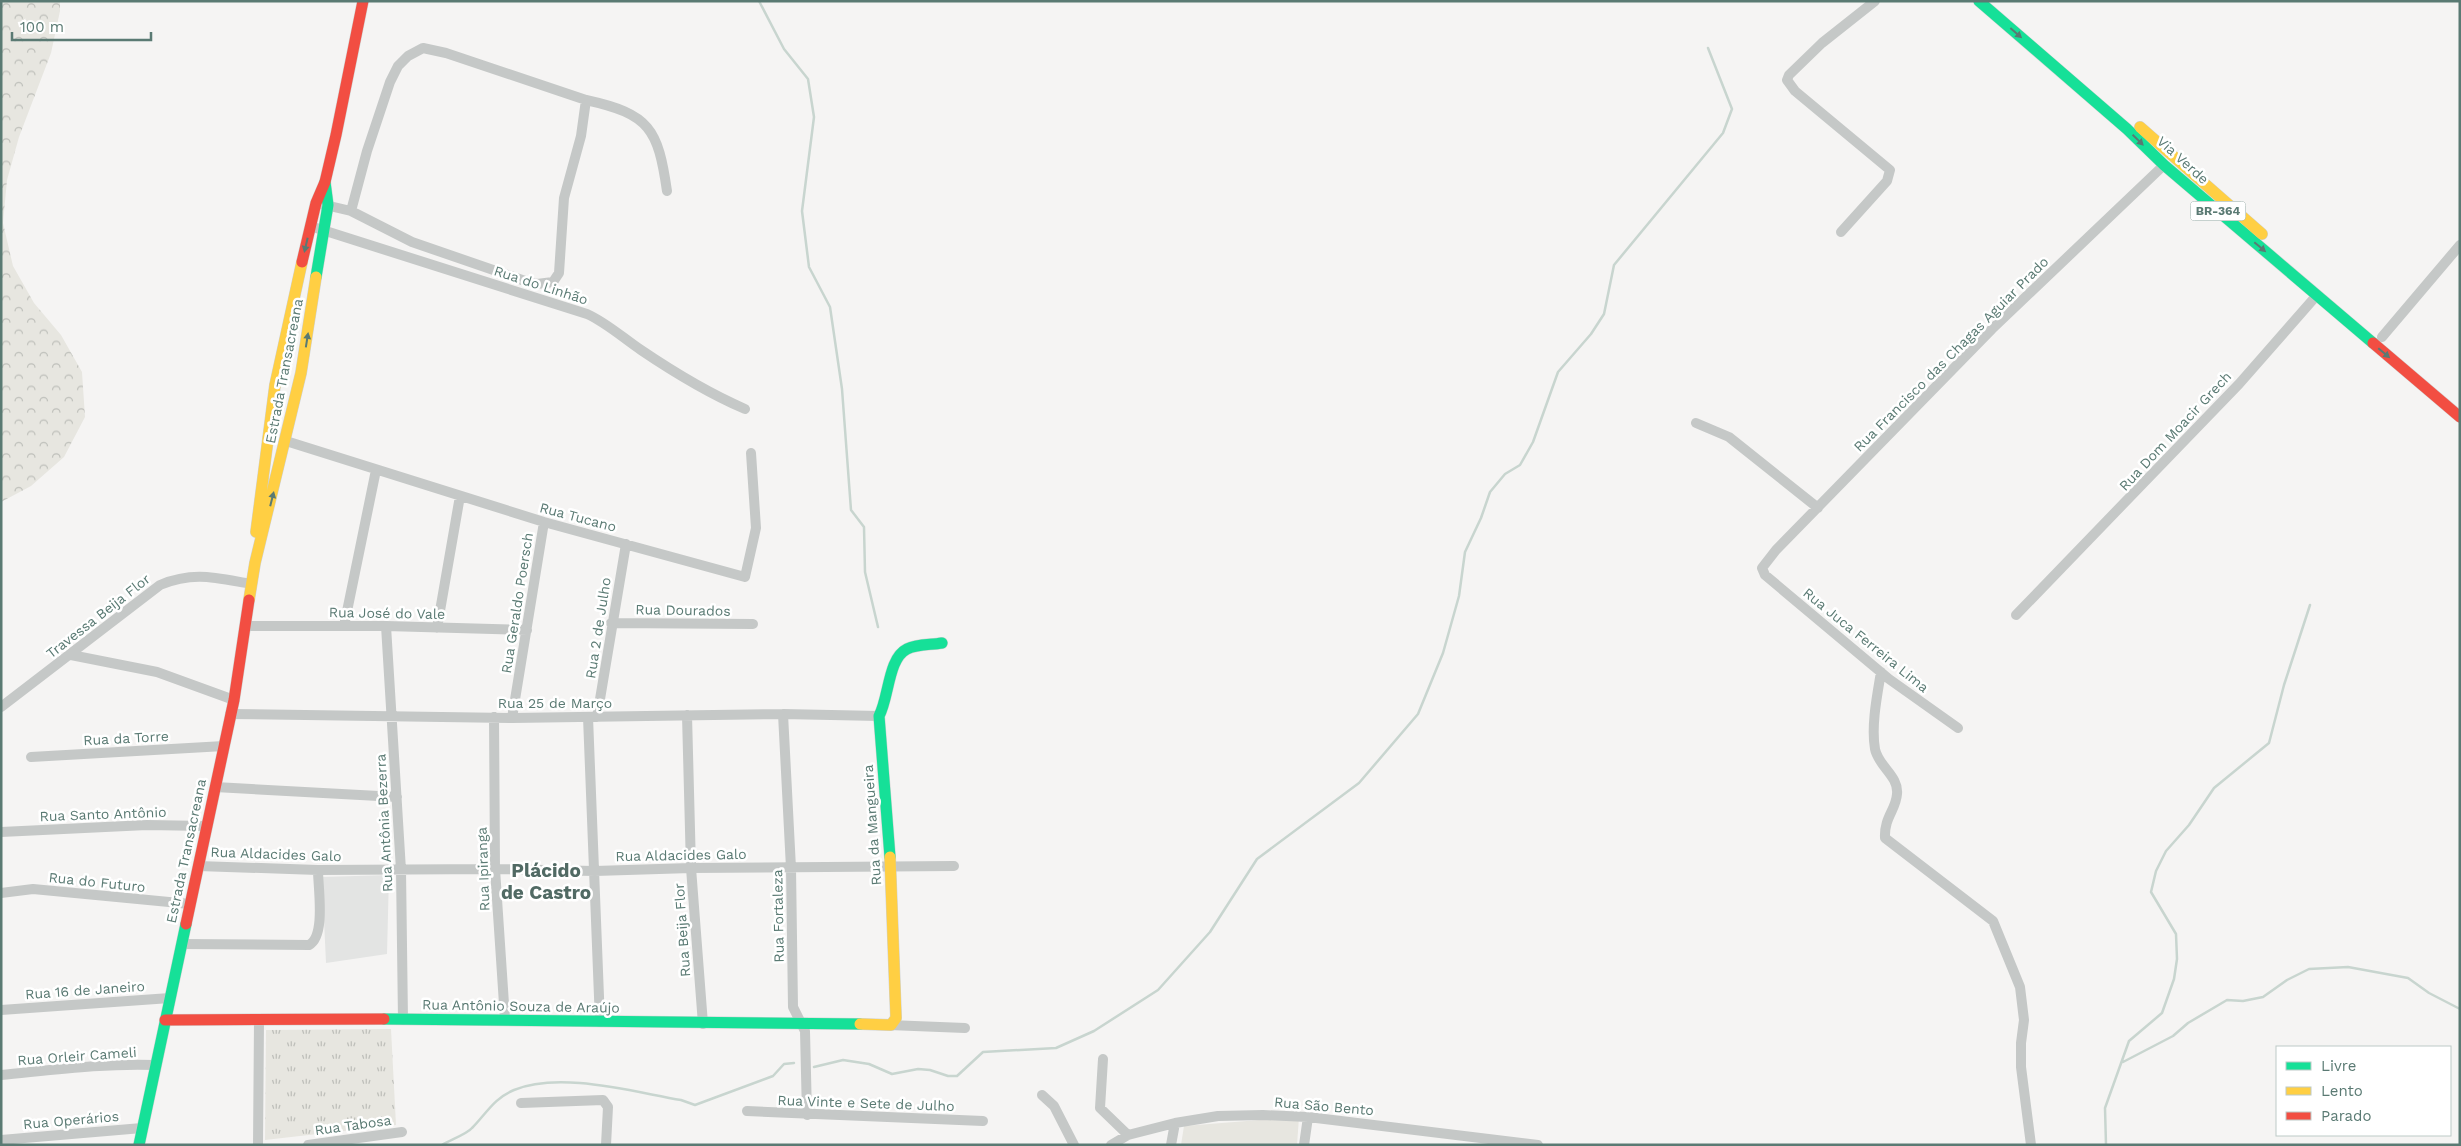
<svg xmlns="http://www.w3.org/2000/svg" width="2461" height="1146" font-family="'Work Sans',sans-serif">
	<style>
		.built { fill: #e3e4e3 }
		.grass { fill: url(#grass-tufts) }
		.forest { fill: url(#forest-crowns) }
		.garden { fill: #e7e6e0 }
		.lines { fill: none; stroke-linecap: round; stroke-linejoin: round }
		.stream { stroke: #c8d5cf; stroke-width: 2.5 }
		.fast-casing { stroke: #cfd1d0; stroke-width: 12 }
		.slow-casing { stroke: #cfd1d0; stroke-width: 12 }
		.jam-casing { stroke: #cfd1d0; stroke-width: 12 }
		.street { stroke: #c5c8c7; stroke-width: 10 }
		.fast { stroke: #16e098; stroke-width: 11 }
		.slow { stroke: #ffcf43; stroke-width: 11 }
		.jam { stroke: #f24e42; stroke-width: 11 }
		.oneway { fill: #5a7a73 }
		.labels { text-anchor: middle; stroke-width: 5; stroke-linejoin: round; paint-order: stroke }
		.shield { fill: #fff; stroke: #8ca29d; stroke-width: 1 }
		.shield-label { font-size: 12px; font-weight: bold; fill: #5a7a73 }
		.street-label { font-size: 14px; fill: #5a7a73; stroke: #fff }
		.district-label { font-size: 19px; font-weight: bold; fill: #516a64; stroke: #fff }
	</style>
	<defs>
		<pattern id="grass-tufts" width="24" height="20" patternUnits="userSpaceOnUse" patternTransform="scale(1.25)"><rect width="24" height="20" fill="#e7e6e0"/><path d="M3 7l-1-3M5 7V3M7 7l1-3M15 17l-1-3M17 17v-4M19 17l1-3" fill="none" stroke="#bebfba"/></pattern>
		<pattern id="forest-crowns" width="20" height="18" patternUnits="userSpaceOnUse" patternTransform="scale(1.25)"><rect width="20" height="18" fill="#e7e6e0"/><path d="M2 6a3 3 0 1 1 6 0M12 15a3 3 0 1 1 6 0" fill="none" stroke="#bebfba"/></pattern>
	</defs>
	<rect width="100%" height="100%" fill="#f5f4f3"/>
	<path class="built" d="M389,875L387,954L326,963L322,877Z"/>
	<path class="grass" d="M391,1029L396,1125L265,1140L266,1030Z"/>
	<path class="forest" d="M1,1H60V11L51,53L19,137L7,180L3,223L13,266L34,303L61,335L82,372L85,417L64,457L31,486L1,502Z"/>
	<path class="garden" d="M1299,1117L1297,1145H1181L1184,1126Z"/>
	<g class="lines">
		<path class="stream" d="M759,1L784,49L808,79L814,117L802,211L809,267L830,307L842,389L851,510L864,527L865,572L878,627
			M2123,1062L2173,1036L2188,1023L2227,1000L2243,1001L2263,997L2287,980L2309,969L2348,967L2408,978L2429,993L2460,1009
			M814,1067L843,1060L869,1064L892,1074L918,1069L930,1070L948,1076H957L983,1052L1056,1048L1094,1031L1158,990L1210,932L1257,859L1359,783L1418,714L1443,653L1459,596L1465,552L1481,518L1490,492L1505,474L1520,465L1533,442L1558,372L1591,334L1604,314L1614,265L1723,133L1732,109L1708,48
			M442,1145C450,1140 467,1134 472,1128C486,1114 494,1098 514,1090C560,1071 633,1092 681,1100L695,1105L773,1076L784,1064L794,1063
			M2106,1145L2105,1108L2129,1041L2162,1013L2174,979L2177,959L2176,934L2151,892L2156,871L2166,851L2189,825L2214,788L2269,743L2284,685L2310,605"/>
		<defs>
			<path id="fast" d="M1979,1L2127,129L2164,165L2373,343
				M316,277L328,205L325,182
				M890,857L879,716C889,698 888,658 907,649C917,644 931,645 942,643
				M384,1019L860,1024
				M139,1145L186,924"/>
			<path id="slow" d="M2140,127L2262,234
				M256,532L275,385L302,262
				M249,600L255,563L301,373L316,277
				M860,1024L891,1025L896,1018L890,857"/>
			<path id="jam" d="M302,262L316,203L325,182L336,135L363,1
				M2373,343L2460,417
				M186,924L234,700L249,600
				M165,1020L384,1019"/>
		</defs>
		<use href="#fast" class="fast-casing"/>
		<use href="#slow" class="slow-casing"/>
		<use href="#jam" class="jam-casing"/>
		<path class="street" d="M586,100C650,114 658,129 667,191
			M321,204L351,211L412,242L528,282L537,284L553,282L559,273L564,198L581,136L586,100L446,53L423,48L408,56L398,66L390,82L367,151L351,211
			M310,226L587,314C607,323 623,338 641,350C675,373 708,393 745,409
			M1841,232L1887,181L1890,170L1795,91L1787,80L1789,75L1822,43L1875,1
			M2382,337L2460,245
			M1696,423L1729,437L1818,508
			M286,441L544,522L745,577L756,528L751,453
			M2016,615L2239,384L2317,295
			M611,623L753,624
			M247,626H386L527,630
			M344,626L376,470
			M386,626L401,870L403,1020
			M437,628L460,496
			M71,655L157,672L234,700
			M1881,672C1877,696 1871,726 1875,749C1878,766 1899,776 1897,794C1896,810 1884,817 1885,838L1993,921L2020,987L2024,1020L2021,1043V1067L2031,1145
			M1,707L160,585C194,571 216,578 251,584
			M230,714L512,718L783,714L879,716
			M783,714L791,868L793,1007L805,1031L807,1115
			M687,715L691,868L703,1024
			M494,717L495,869L505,1019
			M588,717L600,1022
			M597,717L626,544
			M512,718L544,522
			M1958,728L1889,679L1765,575L1762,568L1776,550L1992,329L2164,165
			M31,757L224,746
			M215,787L397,797
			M1,832L147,825L206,826
			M198,866L318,870L495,869L595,871L691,868L954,866
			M1,893L33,889L190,904
			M182,944L309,945C326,936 318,888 318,870
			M1,1010L170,998
			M889,1025L965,1028
			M1103,1059L1100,1108L1128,1135
			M1,1075C53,1070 104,1063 156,1065
			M1042,1095L1054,1106L1074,1145
			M521,1103L603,1100L608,1107L606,1145
			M747,1111L983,1121
			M1,1140L142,1128
			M258,1145L259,1021
			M308,1145L402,1132
			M1111,1145L1128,1135L1175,1123L1218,1116L1263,1115L1308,1117L1538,1145
			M1171,1145L1175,1123
			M1304,1145L1308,1117"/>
		<use href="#fast" class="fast"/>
		<use href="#slow" class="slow"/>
		<use href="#jam" class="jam"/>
	</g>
	<defs><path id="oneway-solid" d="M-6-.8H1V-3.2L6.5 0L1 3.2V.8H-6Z" transform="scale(1.25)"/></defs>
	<g class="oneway">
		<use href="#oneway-solid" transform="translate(2016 33) rotate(41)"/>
		<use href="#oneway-solid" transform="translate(2138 140) rotate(44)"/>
		<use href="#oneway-solid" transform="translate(306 245) rotate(103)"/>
		<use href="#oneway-solid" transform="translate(2260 247) rotate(40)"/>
		<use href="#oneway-solid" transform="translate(307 340) rotate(-81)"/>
		<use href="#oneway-solid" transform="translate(2384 353) rotate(40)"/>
		<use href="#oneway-solid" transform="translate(272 499) rotate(-76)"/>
	</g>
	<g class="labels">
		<rect class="shield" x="2190.5" y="201.5" width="55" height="19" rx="4"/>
		<g class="shield-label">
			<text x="2218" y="215">BR-364</text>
		</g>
		<g class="street-label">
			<text transform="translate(2183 160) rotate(42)" y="5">Via Verde</text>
			<text transform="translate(541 285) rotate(18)" y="5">Rua do Linhão</text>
			<text transform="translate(1951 354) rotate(-45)" y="5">Rua Francisco das Chagas Aguiar Prado</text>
			<text transform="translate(284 371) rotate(-79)" y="5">Estrada Transacreana</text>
			<text transform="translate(2175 431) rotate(-47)" y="5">Rua Dom Moacir Grech</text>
			<text transform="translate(578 517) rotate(15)" y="5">Rua Tucano</text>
			<text transform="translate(517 603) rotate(-81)" y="5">Rua Geraldo Poersch</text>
			<text transform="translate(683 610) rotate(1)" y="5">Rua Dourados</text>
			<text transform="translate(387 613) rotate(1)" y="5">Rua José do Vale</text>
			<text transform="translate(98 616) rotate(-38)" y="5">Travessa Beija Flor</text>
			<text transform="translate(598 628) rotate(-81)" y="5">Rua 2 de Julho</text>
			<text transform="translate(1866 640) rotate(39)" y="5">Rua Juca Ferreira Lima</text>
			<text x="555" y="708">Rua 25 de Março</text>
			<text transform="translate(126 738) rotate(-3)" y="5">Rua da Torre</text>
			<text transform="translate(103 814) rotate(-2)" y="5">Rua Santo Antônio</text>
			<text transform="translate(384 823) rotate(-93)" y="5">Rua Antônia Bezerra</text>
			<text transform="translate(872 825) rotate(-94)" y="5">Rua da Mangueira</text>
			<text transform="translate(186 851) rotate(-78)" y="5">Estrada Transacreana</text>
			<text transform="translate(276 854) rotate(2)" y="5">Rua Aldacides Galo</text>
			<text transform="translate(681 855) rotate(-1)" y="5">Rua Aldacides Galo</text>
			<text transform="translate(483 869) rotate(-92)" y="5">Rua Ipiranga</text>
			<text transform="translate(97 882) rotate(6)" y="5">Rua do Futuro</text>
			<text transform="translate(778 916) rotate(-91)" y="5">Rua Fortaleza</text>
			<text transform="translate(682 930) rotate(-94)" y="5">Rua Beija Flor</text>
			<text transform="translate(85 990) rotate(-4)" y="5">Rua 16 de Janeiro</text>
			<text transform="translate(521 1006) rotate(1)" y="5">Rua Antônio Souza de Araújo</text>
			<text transform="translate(77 1056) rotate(-4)" y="5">Rua Orleir Cameli</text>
			<text transform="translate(866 1103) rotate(2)" y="5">Rua Vinte e Sete de Julho</text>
			<text transform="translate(1324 1106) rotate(5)" y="5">Rua São Bento</text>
			<text transform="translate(71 1120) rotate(-5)" y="5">Rua Operários</text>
			<text transform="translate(353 1125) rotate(-8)" y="5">Rua Tabosa</text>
		</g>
		<g class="district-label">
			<text x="546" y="877">Plácido<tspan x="546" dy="22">de Castro</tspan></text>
		</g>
	</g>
	<rect width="2461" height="1146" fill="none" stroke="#5a7a73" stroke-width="5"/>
	<rect x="2276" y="1046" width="175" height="90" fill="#ffffff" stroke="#bdcac7"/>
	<rect x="2286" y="1062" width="25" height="8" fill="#16e098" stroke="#bdcac7"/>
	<text x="2321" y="1071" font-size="15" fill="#5a7a73">Livre</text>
	<rect x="2286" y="1087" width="25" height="8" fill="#ffcf43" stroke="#bdcac7"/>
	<text x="2321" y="1096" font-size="15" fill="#5a7a73">Lento</text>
	<rect x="2286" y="1112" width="25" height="8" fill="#f24e42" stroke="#bdcac7"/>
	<text x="2321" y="1121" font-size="15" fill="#5a7a73">Parado</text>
	<path d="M12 32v8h139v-8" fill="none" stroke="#5a7a73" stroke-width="2.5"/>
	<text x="20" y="32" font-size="15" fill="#5a7a73" stroke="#ffffff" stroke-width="4" paint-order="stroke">100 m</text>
</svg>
